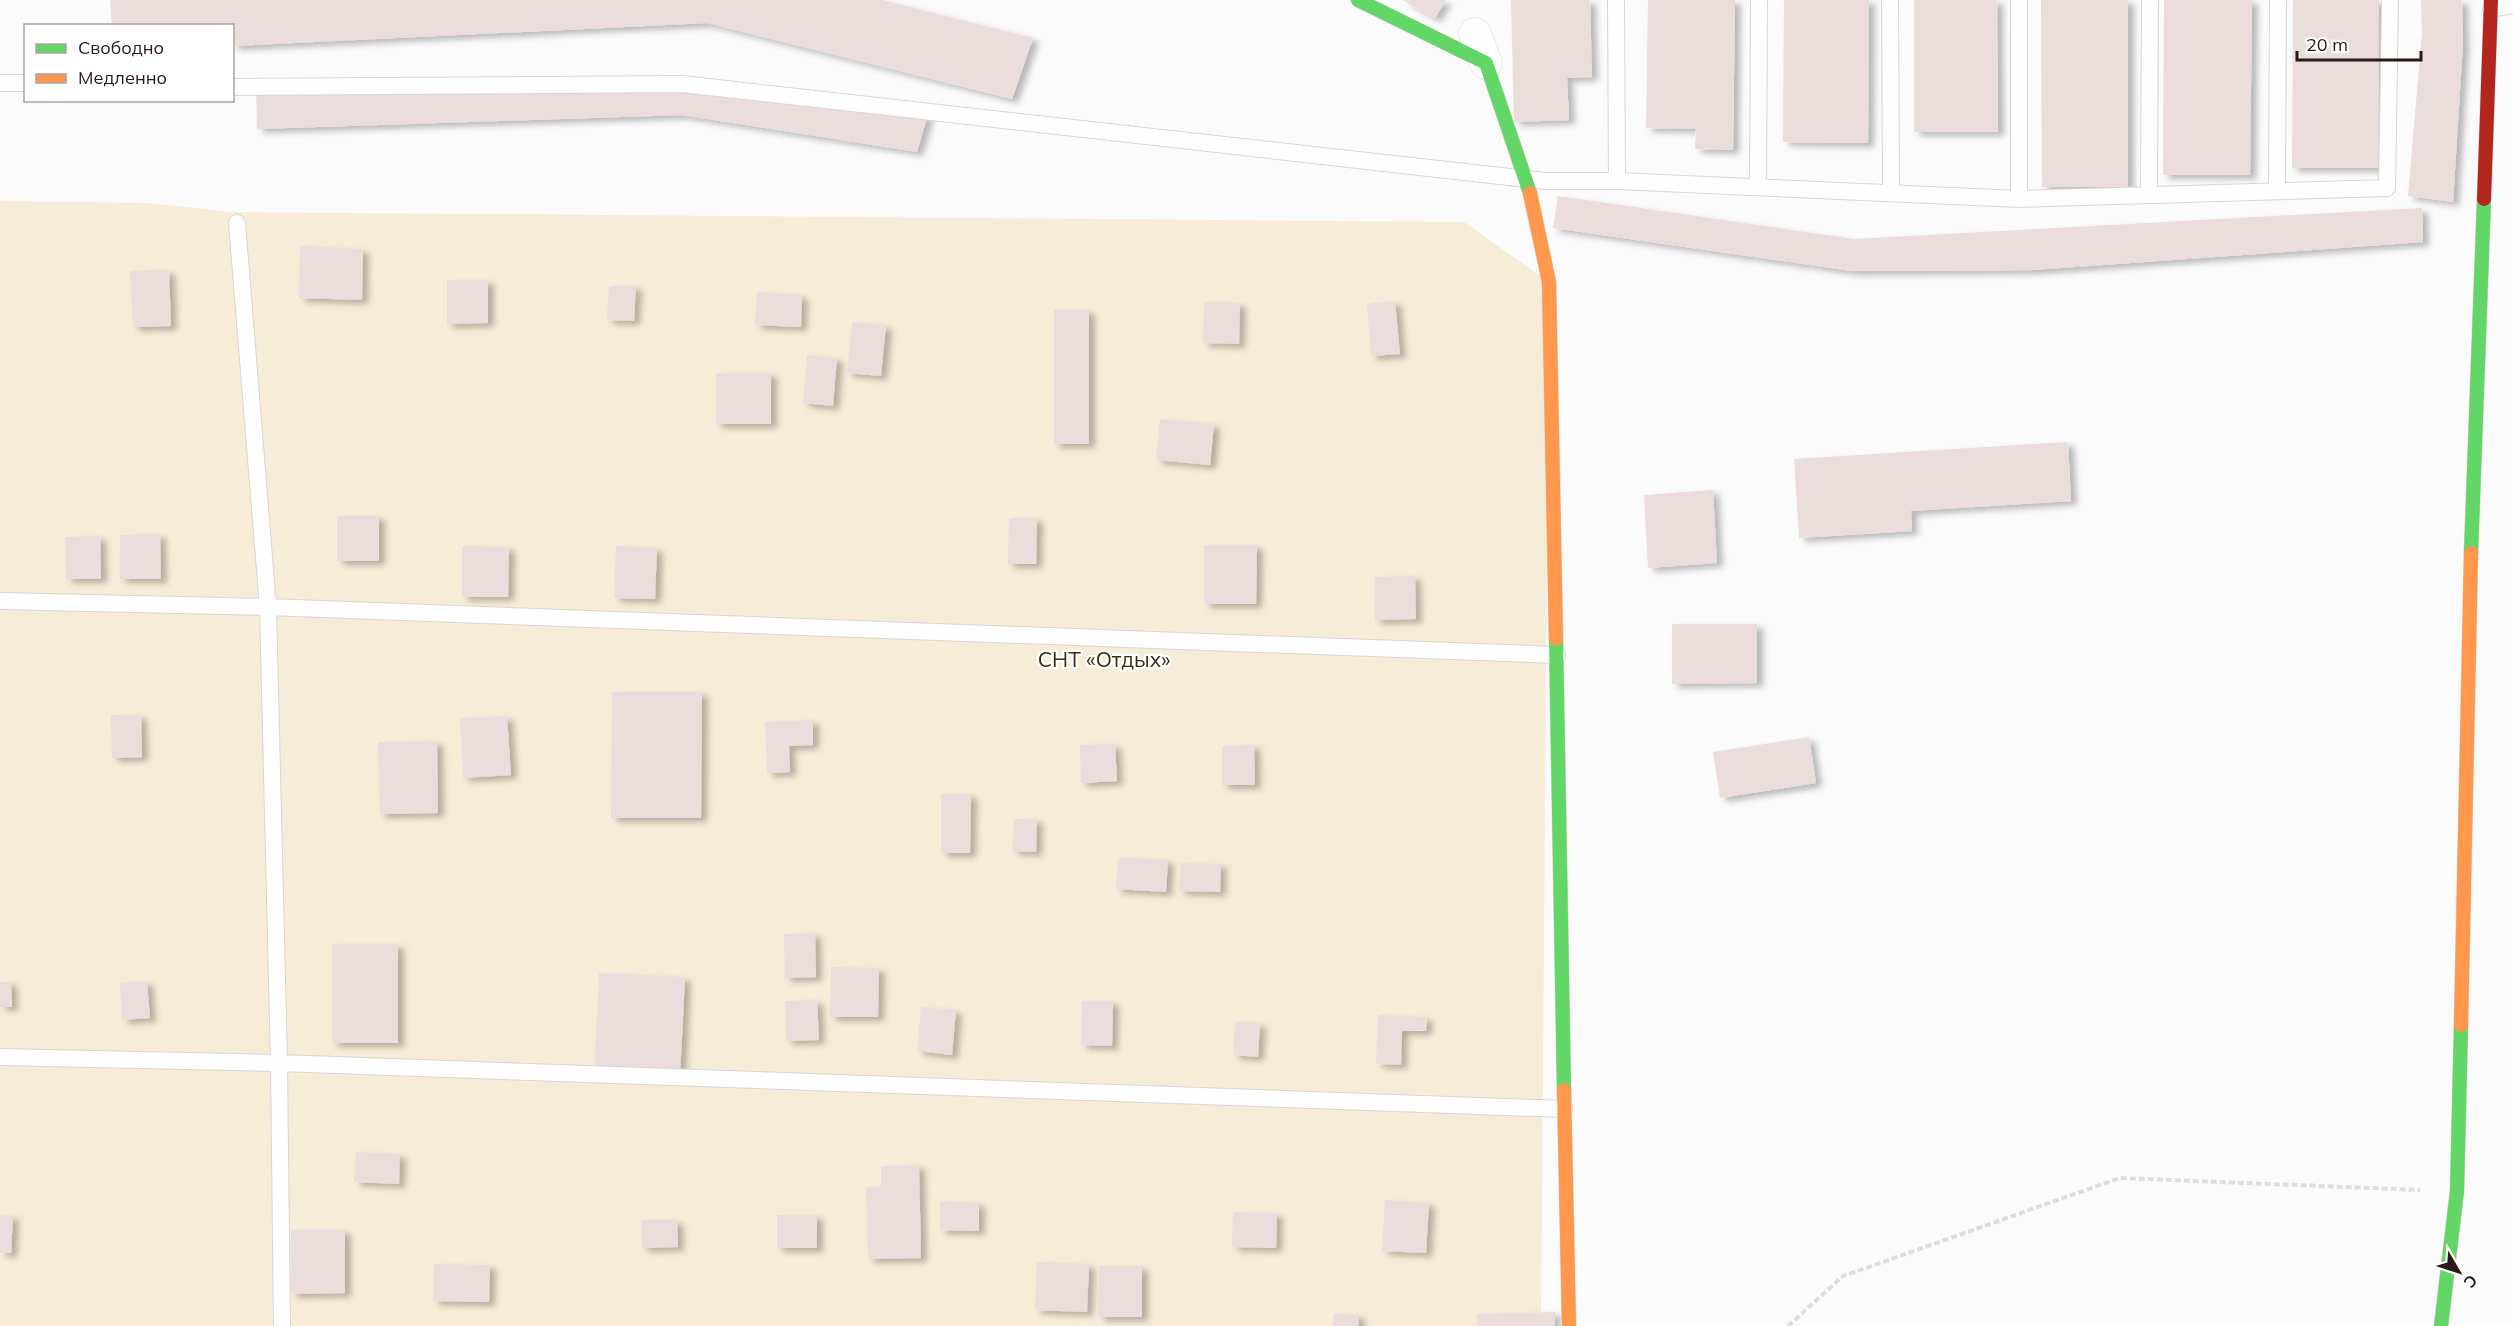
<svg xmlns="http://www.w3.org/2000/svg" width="2513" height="1326" font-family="Mulish,sans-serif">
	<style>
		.green { fill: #f7ecd7 }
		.building { fill: #eadddb; filter: url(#shadow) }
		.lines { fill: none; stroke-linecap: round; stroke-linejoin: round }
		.lane-casing { stroke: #dcd4d2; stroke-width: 18 }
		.street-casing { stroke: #dcd4d2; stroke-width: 33 }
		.fast-casing { stroke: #dcd4d2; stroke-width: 15 }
		.slow-casing { stroke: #dcd4d2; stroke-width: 15 }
		.jam-casing { stroke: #dcd4d2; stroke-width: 15 }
		.path { stroke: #dedddd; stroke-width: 4; stroke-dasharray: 6 3; stroke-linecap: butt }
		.lane { stroke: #fefefe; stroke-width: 16 }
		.street { stroke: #fefefe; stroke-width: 32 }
		.fast { stroke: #63d668; stroke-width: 14 }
		.slow { stroke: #ff974d; stroke-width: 14 }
		.jam { stroke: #b3261e; stroke-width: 14 }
		.labels { text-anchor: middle; stroke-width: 4.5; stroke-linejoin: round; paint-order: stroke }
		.park-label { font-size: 21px; fill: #382c10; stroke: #fff }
	</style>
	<defs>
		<filter id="shadow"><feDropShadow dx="6" dy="4" stdDeviation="3" flood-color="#0004"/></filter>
	</defs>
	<rect width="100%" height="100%" fill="#fbfbfb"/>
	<path class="green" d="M0,201L147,203L231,212L1464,222L1549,282L1541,1326H0Z"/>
	<path class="building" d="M110,0H882L1033,38L1012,99L707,23L232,46V26H112Z
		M1402,0H1446L1435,18Z
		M1511,0H1590L1592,77L1567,78L1569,120L1514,122Z
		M1648,0H1735L1733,150L1695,149L1696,129L1646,128Z
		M1784,0H1869L1868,143L1783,142Z
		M1914,0H1997L1998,132H1914Z
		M2041,0H2128V187H2042Z
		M2164,0H2252L2250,175H2163Z
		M2293,0H2379L2378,168H2292Z
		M2421,0H2462L2463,43L2453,202L2408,196L2422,33Z
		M681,81L928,114L917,152L682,115L257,129L256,87Z
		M1558,196L1854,239L2422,208L2423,242L2033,270L1852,271L1553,228Z
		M300,246L363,249L362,300L299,298Z
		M169,270L171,326L133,327L130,271Z
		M447,280H488V323L447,324Z
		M609,286H636L634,321L607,320Z
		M757,292L802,295L801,327L755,325Z
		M1395,301L1400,354L1371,356L1367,304Z
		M1204,302L1240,303L1239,344L1203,343Z
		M1054,310H1089V444H1054Z
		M852,322L886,325L881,376L847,373Z
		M807,355L837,358L833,406L803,403Z
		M716,373H771V424H716Z
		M1160,419L1214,424L1210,465L1156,460Z
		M2068,442L2071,501L1911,511L1912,531L1799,538L1794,459Z
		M1713,490L1717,563L1648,568L1644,495Z
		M337,516H379V561H337Z
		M1009,518H1037L1036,564H1008Z
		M160,534L161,579H120V535Z
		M100,536L101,579H66L65,537Z
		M1204,545H1257L1256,604H1204Z
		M462,546L509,547L508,597H462Z
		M616,546L657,548L655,599L614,598Z
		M1415,576L1416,619L1375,620L1374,577Z
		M1672,624H1757V683L1672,684Z
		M612,692H702L701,818H611Z
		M111,715H141L142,757L112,758Z
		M507,716L511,775L463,778L460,718Z
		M813,720V745L789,746L790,772L767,773L765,722Z
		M1809,737L1816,783L1720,798L1713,752Z
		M437,741L438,813L380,814L378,742Z
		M1115,744L1117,781L1081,783L1080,745Z
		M1254,745L1255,785H1222V746Z
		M941,794H971L970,853H941Z
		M1014,819H1037L1036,852L1012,851Z
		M1118,857L1168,860L1166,892L1116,889Z
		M1181,863L1221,864L1220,892L1179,891Z
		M815,933L816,977L785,978L784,934Z
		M332,944H398V1043H332Z
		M831,967L879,968L878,1017H830Z
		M599,973L685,977L680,1078L594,1073Z
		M147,981L150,1018L122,1020L120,983Z
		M0,982H11L12,1007H0Z
		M817,1000L819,1040L786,1041L785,1001Z
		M1082,1001H1113L1112,1046L1081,1045Z
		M921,1007L956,1010L952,1055L917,1051Z
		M1378,1015L1427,1017L1426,1031H1402L1401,1065L1376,1064Z
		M1235,1022L1260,1023L1258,1057L1233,1055Z
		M356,1152L400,1154L399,1184L354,1182Z
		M919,1165L921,1258L868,1259L866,1187H881V1166Z
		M1385,1200L1429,1203L1426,1253L1382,1251Z
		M940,1201L979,1203V1231L940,1230Z
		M1233,1212L1277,1213L1276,1248L1232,1247Z
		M0,1215L13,1216L11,1253H0Z
		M777,1215H817V1248H777Z
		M641,1220H677L678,1247L642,1248Z
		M291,1230H345V1293L291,1294Z
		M1037,1262L1089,1264L1087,1312L1035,1310Z
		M434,1264L490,1265L489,1302L433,1301Z
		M1099,1266H1142V1317H1098Z
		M1555,1312V1326H1478L1477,1314Z
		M1334,1314L1359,1315L1358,1326H1333Z"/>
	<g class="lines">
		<defs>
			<path id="lane" d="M1616,0L1617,181
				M1890,0L1891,193
				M2491,9L2513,5
				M0,83H26
				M232,87L682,84L1545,181H1617L2019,199L2387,188L2390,0
				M1758,187L1759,0
				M2277,191L2278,0
				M2149,195L2150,0
				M2019,199V0
				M237,223L268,607L279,1063L282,1326
				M0,601L268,607L1557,655
				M0,1057L279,1063L1564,1109"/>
			<path id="street" d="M1475,34L1486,63"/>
			<path id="fast" d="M1358,0L1486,63L1530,193
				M2471,553L2484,199
				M1556,639L1564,1090
				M2441,1326L2457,1191L2461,1025"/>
			<path id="slow" d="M1530,193L1549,282L1556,639
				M2461,1025L2471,553
				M1564,1090L1569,1326"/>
			<path id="jam" d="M2484,199L2491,0"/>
		</defs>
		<use href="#lane" class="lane-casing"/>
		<use href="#street" class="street-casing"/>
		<use href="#fast" class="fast-casing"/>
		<use href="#slow" class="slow-casing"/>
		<use href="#jam" class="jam-casing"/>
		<path class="path" d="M1788,1326L1843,1276L2120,1178L2420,1190"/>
		<use href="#lane" class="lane"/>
		<use href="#street" class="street"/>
		<use href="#fast" class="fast"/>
		<use href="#slow" class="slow"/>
		<use href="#jam" class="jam"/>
	</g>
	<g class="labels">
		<g class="park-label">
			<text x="1104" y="667">СНТ «Отдых»</text>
		</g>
	</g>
	<rect x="24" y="24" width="210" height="78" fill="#ffffff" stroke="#a9a4a1" stroke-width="1.5"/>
	<rect x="36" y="44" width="30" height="9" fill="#63d668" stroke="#a9a4a1" stroke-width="1.5"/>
	<text x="78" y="54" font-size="18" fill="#281b15">Свободно</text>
	<rect x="36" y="74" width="30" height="9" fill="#ff974d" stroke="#a9a4a1" stroke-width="1.5"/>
	<text x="78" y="84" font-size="18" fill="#281b15">Медленно</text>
	<g transform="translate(2459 1272) rotate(129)" stroke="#ffffff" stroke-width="4.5" paint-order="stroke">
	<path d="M0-4.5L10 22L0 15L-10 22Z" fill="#281b15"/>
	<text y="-9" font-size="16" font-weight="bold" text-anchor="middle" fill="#281b15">С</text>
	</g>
	<path d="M2297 51v9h124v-9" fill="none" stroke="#281b15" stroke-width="3"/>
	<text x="2306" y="51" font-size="18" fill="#281b15" stroke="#ffffff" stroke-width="4.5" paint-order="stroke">20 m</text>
</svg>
